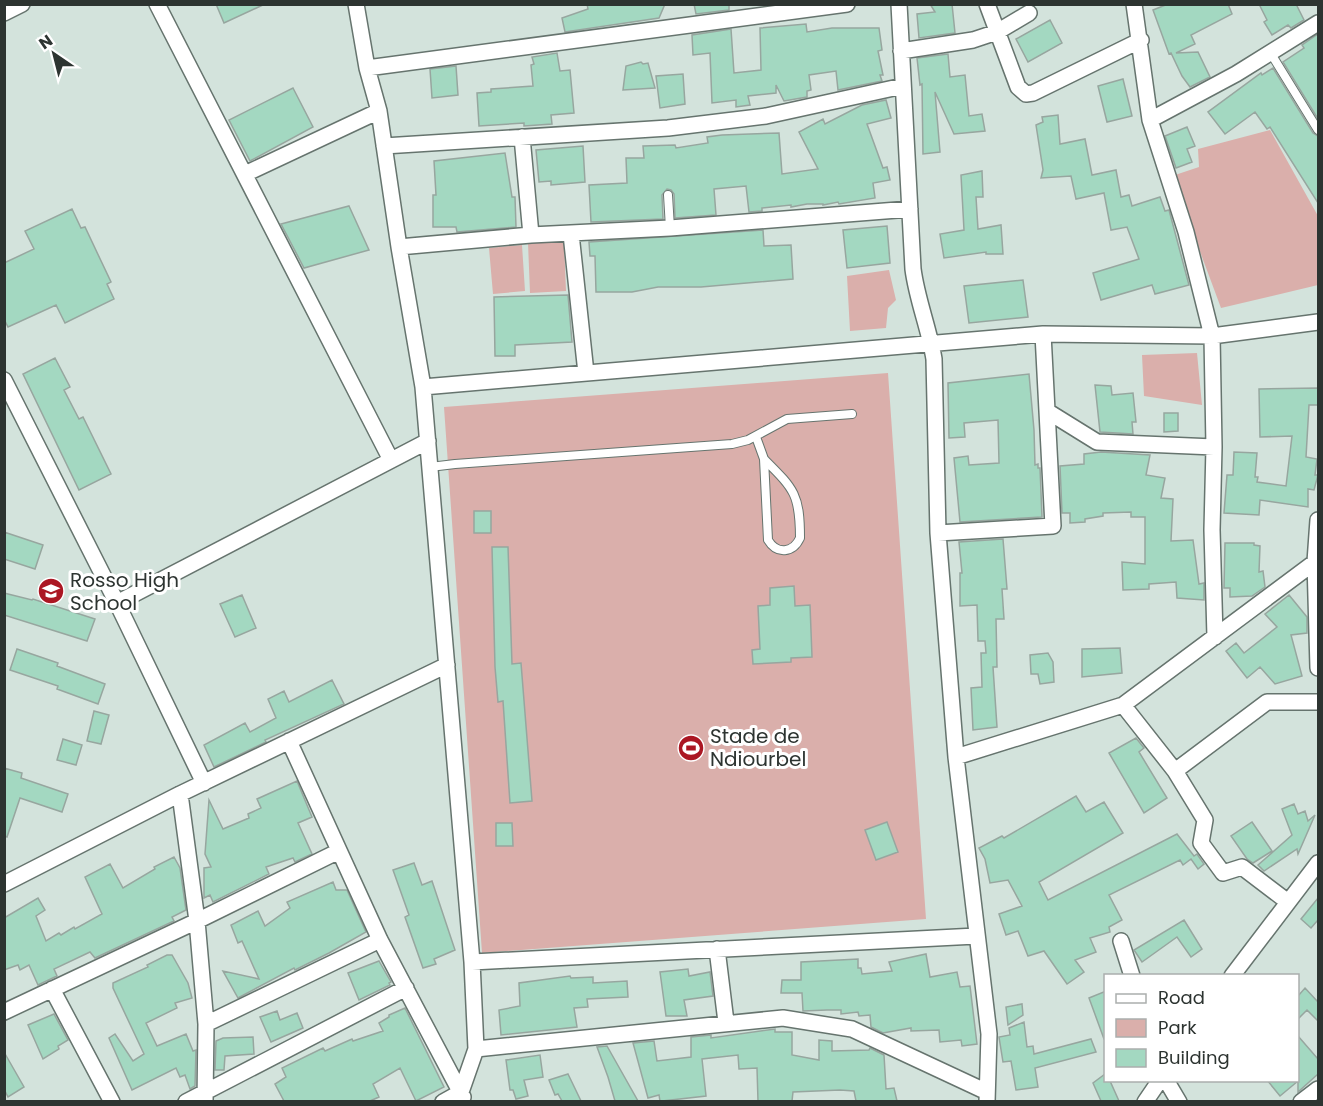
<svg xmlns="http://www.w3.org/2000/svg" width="1323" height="1106" font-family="Poppins,sans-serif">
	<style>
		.green { fill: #daafab }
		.building { fill: #a3d8c1; stroke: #97a69f; stroke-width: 1.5 }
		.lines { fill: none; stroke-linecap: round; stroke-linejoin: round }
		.lane-casing { stroke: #66746e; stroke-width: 10 }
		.street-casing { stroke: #66746e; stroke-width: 18 }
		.lane { stroke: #fff; stroke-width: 8 }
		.street { stroke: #fff; stroke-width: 15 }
		.labels { text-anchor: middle; stroke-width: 6; stroke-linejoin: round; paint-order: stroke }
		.poi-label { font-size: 20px; fill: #2d3431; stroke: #fff; text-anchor: start }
	</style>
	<rect width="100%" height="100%" fill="#d3e3dc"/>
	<path class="green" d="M1270,130L1318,216V285L1221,308L1172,176L1199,167L1198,149Z
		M564,241L566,291L530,293L528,243Z
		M522,245L525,291L493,294L489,248Z
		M889,270L896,300L888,308L886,328L850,331L847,276Z
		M1197,353L1202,405L1144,396L1142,355Z
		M888,373L926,919L482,953L444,407Z"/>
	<path class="building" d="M216,4H265L224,23Z
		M587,4H665L659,18L565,32L562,18L588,9Z
		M694,4H729V10L696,14Z
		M930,4H952L955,33L919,38L917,14L935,12Z
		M1168,4H1228L1232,14L1191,35L1195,44L1176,53L1198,52L1210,77L1190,87L1182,76L1171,53L1169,54L1153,10Z
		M1259,4H1296L1304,20L1291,28L1288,25L1272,35L1264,22L1267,20Z
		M1050,20L1062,43L1028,62L1016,39Z
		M806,24L807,32L832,28H879L882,50L878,51L883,75H880L882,81L838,90L836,71L809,75L811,90L807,91V97L784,101L776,85V93L748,96L750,105L736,107V100L712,103L710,53L693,55L692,35L731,29L734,73L761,70L760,28Z
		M1318,34V119L1283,62L1304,48L1302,45Z
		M557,53L560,71L570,70L574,113L551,115L552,124L524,126V123L479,126L477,93L491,92V89L533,86L531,65L534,64L532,57Z
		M948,54L950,77L965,75L969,116L982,114L985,131L954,134L935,92L940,152L923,154L922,84L920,85L917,58Z
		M641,62L643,64L648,63L655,88L623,90L626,66Z
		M456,66L458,95L432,98L430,69Z
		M1273,68L1313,133L1318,136V203L1270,127L1267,129L1255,112L1225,134L1208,112L1261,73L1262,75Z
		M683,74L685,104L660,108L656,76Z
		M1123,79L1132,116L1107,122L1098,86Z
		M293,88L313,127L250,161L229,120Z
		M886,100L891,118L867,124L883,168L887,167L890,180L873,183L875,198L839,204L838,202L823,205V204H807L791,207V205L762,208V211L749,212L746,186L714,189L716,215L675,218L674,194L671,190L667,189L662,195L663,219L591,222L589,185L627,183L626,158H644L643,146L675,145L676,148L708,143L707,137L722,135L779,133L782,174L818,169L799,132L823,119L825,124L862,105Z
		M1058,115L1060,144L1085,139L1092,175L1116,170L1121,197L1129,195L1132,206L1160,197L1165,211L1169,210L1189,285L1155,294L1152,285L1101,300L1093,273L1139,259L1127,227L1111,230L1104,193L1076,199L1071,176L1041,178L1043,170L1036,125L1043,122L1042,117Z
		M1187,127L1195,146L1187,149L1192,162L1176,168L1165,136Z
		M583,146L585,182L551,185V181L539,182L536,150Z
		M505,153L512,197H515L516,227L457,232L456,227H433V195H436L434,161Z
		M982,171L983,197H976L978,229L1001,225L1003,254H986V252L944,258L940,234L964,230L961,175Z
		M349,206L369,250L304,268L281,224Z
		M72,209L81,228L85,227L111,282L107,284L114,299L65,323L56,305L8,327L4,319V263L34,249L25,231Z
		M887,226L890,263L847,268L843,230Z
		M763,230L764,246L791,245L793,279L701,287H658L632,292H596L595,256H590L589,242Z
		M1023,280L1028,317L969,323L964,286Z
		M568,295L572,342L515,345V356H495L494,297Z
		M55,358L70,387L64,390L79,419L83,417L111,474L79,490L23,374Z
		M1029,374L1034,430L1035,465L1038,464V468H1040L1042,517L960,522L954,458L968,456L969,465L999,463L998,420L964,423L965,437L949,438L948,383Z
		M1095,385L1111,386L1112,395L1133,393L1136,422H1132L1133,434L1100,432Z
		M1318,388V405H1309L1306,457L1317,459L1315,475H1318L1314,490L1308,489V507L1260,500L1259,515L1224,513L1227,475H1233L1234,452L1257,453L1255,477H1258L1257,482L1286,486L1292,436L1260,437L1259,389Z
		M1164,413H1178V431L1164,432Z
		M1101,452L1150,455L1146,475L1165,478L1161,498L1173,499L1171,541L1193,540L1199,584L1204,583V600L1177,598L1176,582L1149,584V589L1123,590L1122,562L1145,564V517H1131V512L1103,513V516L1085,519V522L1070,523V513H1062L1060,466L1084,464V454Z
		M474,511H491V533H474Z
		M4,532L43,545L35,569L4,559Z
		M1003,539L1007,589H1002L1004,619H996L997,667H993L997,727L973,730L971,688L982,687L981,653H986L985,641H978L977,605L960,606V573H962L959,542Z
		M1225,543H1254V545L1260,546L1259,572L1263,571L1265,587L1252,596L1230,597V588H1224Z
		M492,547H508L512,664L521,663L532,801L510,803L503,701L498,702L495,667Z
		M794,586L795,606L810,605L812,657L791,658V662L753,664L752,650L760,649L758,606L770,605V588Z
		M4,593L32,600L33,599L95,619L87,641L4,615Z
		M242,595L256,628L235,637L220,604Z
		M1289,595L1307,617V633L1291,635L1302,676L1275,684L1260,667L1247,678L1226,651L1236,643L1244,653L1277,627L1265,614Z
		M1120,648L1122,673L1082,677V649Z
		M17,649L58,663L57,666L105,684L98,704L57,689L58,686L10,670Z
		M1048,653L1053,662L1054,682L1040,684L1038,674H1031L1030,655Z
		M332,680L344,704L265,740L266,742L214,767L204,745L245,723L250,732L276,718L268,699L284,691L289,702Z
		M94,711L109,715L101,744L87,741Z
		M1136,738L1144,748L1139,752L1167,798L1144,813L1109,753Z
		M63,739L82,745L76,765L57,760Z
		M4,768L22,773L21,778L68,794L62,812L20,798L7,837L4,836Z
		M297,781L312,817L298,823L312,854L295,862L293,858L266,867L269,874L213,902L210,895L204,898V868L211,867L205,854L209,800L223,829L249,818L248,814L261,808L257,799Z
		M1076,796L1086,812L1104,802L1123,833L1039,882L1048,900L1177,834L1194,856L1197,854L1204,864L1198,869L1191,859L1183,865L1180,860L1109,895L1122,920L1109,927L1110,932L1090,938L1096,952L1075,960L1084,972L1067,984L1044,951L1028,956L1018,931L1006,935L999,914L1022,906L1008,880L990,883L985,859L979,848L1002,836L1004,838Z
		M1294,804L1298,814L1305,811L1308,821L1315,815L1298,854L1297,849L1264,871L1258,865L1292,835L1282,809Z
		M887,822L898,852L876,860L865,830Z
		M1252,822L1272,851L1253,863L1247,859L1231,836Z
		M496,823H512L513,846H496Z
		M174,857L180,868L186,910L172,917L174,921L95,958L90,952L54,969L57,976L38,985L29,965L20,970L18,965L4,970V918L38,898L45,910L36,916L46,941L59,933L61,935L74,927L75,929L102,914L85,877L110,864L123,888L155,869L154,867Z
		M414,863L422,885L432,881L455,950L434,959L436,964L423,968L405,917L409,915L393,870Z
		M333,882L336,890H347L366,932L329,953L295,970L294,968L238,998L223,971L259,979L242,941L238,943L231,925L258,911L265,926L290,908L287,902Z
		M1318,898V920L1311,928L1301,919Z
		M1184,920L1202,949L1191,957L1177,937L1142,962L1134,950Z
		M926,954L930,977L957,972L960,987L970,986L977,1044L962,1046L961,1040L940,1042L939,1030L911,1031V1028L883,1033L871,1027L870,1015L859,1016L858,1012L841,1014V1010H827L803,1011L802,993H781L782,980H801V962L858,959V968H861L862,974L892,971L889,962Z
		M167,955H172L188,983L192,998L175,1003L177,1008L146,1023L157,1046L186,1034L193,1051L196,1050L195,1086L190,1089L185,1075L180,1077L176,1068L132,1090L109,1038L115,1034L133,1061L144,1054L113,988V983L148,967L147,965Z
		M379,961L391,982L389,983L390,985L359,1000L348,973Z
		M688,969L689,976L710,972L713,996L684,1000L687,1016H666L660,972Z
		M570,976L571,978L593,977V983L627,981L628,997L587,999L588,1007L574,1008L577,1027L501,1035L499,1010L520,1006L519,983Z
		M1305,988L1318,1002V1021L1307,1010L1298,1019V996Z
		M1106,991V1039H1104L1089,998Z
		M1022,1004L1023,1015L1008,1025L1006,1007Z
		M405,1008L444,1087L416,1101L400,1068L373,1084L379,1097L370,1101H284L275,1084L286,1077L282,1068L323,1048L325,1051L352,1039L353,1041L383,1031L379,1023L389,1017V1015Z
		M277,1011L280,1020L297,1013L303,1028L271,1042L260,1017Z
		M54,1014L68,1040L58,1046L59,1049L43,1059L28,1025Z
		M1024,1022L1027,1047L1033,1046L1034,1054L1091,1039L1096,1052L1035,1068L1038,1087L1016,1090L1011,1061L1003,1062L999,1037L1010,1035L1009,1028Z
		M775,1029V1032H792V1055L819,1060V1040L832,1041V1051L869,1050L870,1048L884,1055L886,1089L894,1088L897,1101H856L854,1091L840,1090L793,1092L792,1101H758L757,1068L739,1069L738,1055L702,1059L706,1096L662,1101H660L659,1095L648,1098L633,1043L654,1041L657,1061L691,1057V1037L711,1035V1038Z
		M1298,1036L1318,1059V1074L1298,1092V1081L1280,1096L1267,1080H1298Z
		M253,1037L254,1054L225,1056L224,1070H215L216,1041L223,1038Z
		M607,1046L638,1101H615L608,1077L597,1047Z
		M4,1052L24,1087L8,1097L4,1089Z
		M540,1055L543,1077L524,1080L528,1096L516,1099L513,1090H510L506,1060Z
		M568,1074L581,1101H562L558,1094L555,1095L549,1080Z
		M1105,1074L1106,1080L1110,1081L1119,1101H1101L1093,1083Z"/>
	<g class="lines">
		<defs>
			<path id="lane" d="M1270,52L1318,130
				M668,195L670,228
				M756,437L764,459
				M764,459C794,489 800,494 800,538C793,553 777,555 768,540Z
				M430,467L455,464L732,444L748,440L787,419L852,414"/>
			<path id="street" d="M157,4L391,460
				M356,4L367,68L379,111L399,247L423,387L472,962L476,1049L461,1092L443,1102
				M899,4L913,269C917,300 929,328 934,359L938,533L956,757L989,1034L987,1102
				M987,4L1018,87L1026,94L1033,93L1141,40
				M1134,4L1150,120L1186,232L1212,336L1214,447L1212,530L1215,637
				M4,13L22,4
				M901,51L973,40L997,32L1029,13
				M367,68L847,4
				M1150,120L1236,74L1318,23
				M522,137L531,235
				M384,146L668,128L766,116L903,86
				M245,174L379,111
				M571,234L586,373
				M399,247L531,235L670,228L910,209
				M1043,334L1047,411L1097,442L1214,447
				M4,380L117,603L204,783
				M423,387L1043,334L1212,336L1318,322
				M1318,520L1315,562L1318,668
				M938,533L1053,526L1047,411
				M117,603L428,441
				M1123,705L1175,771L1205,820L1201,843L1223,873L1242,867L1288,902
				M289,741L380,940L463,1097
				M956,757L1123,705L1315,562
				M1175,771L1267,702H1318
				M180,794L197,921L206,1024L205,1102
				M4,884L180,794L447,665
				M1121,941L1132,976
				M717,949L726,1022
				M472,962L976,936
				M1232,976L1318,863
				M52,989L112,1102
				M4,1012L197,921L339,851
				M206,1024L380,940
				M476,1049L783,1018L852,1029L987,1092
				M1166,1080L1179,1102
				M186,1102L406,988
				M1145,1102L1160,1080
				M1301,1102L1318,1089"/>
		</defs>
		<use href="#lane" class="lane-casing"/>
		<use href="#street" class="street-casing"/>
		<use href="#lane" class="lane"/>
		<use href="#street" class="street"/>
	</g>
	<defs>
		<symbol id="school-disc" viewBox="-11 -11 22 22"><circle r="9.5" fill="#ab1723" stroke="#fff"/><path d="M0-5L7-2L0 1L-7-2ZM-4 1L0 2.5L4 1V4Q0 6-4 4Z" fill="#fff"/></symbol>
		<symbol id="stadium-disc" viewBox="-11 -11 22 22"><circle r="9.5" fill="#ab1723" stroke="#fff"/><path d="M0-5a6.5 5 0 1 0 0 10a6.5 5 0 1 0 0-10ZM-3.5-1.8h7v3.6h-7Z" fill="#fff"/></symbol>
	</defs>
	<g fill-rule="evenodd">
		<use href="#school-disc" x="36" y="576" width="30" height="30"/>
		<use href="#stadium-disc" x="676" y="733" width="30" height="30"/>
	</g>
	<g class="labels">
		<g class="poi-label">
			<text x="70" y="587">Rosso High<tspan x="70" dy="23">School</tspan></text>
			<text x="710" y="743">Stade de<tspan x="710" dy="23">Ndiourbel</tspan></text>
		</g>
	</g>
	<rect width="1323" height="1106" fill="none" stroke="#2d3431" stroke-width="12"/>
	<rect x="1104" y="974" width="195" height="108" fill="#ffffff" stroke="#abaead" stroke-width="1.5"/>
	<rect x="1116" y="994" width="30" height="9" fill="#ffffff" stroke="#abaead" stroke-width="1.5"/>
	<text x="1158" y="1004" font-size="18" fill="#2d3431">Road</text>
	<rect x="1116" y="1019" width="30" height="18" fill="#daafab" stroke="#abaead" stroke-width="1.5"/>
	<text x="1158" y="1034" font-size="18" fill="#2d3431">Park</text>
	<rect x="1116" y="1049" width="30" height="18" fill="#a3d8c1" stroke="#abaead" stroke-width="1.5"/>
	<text x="1158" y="1064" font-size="18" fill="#2d3431">Building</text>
	<g transform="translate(54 54) rotate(325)" stroke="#ffffff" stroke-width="4.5" paint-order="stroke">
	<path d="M0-4.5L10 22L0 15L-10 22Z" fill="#2d3431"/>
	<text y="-9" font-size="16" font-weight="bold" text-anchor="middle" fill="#2d3431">N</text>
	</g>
</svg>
